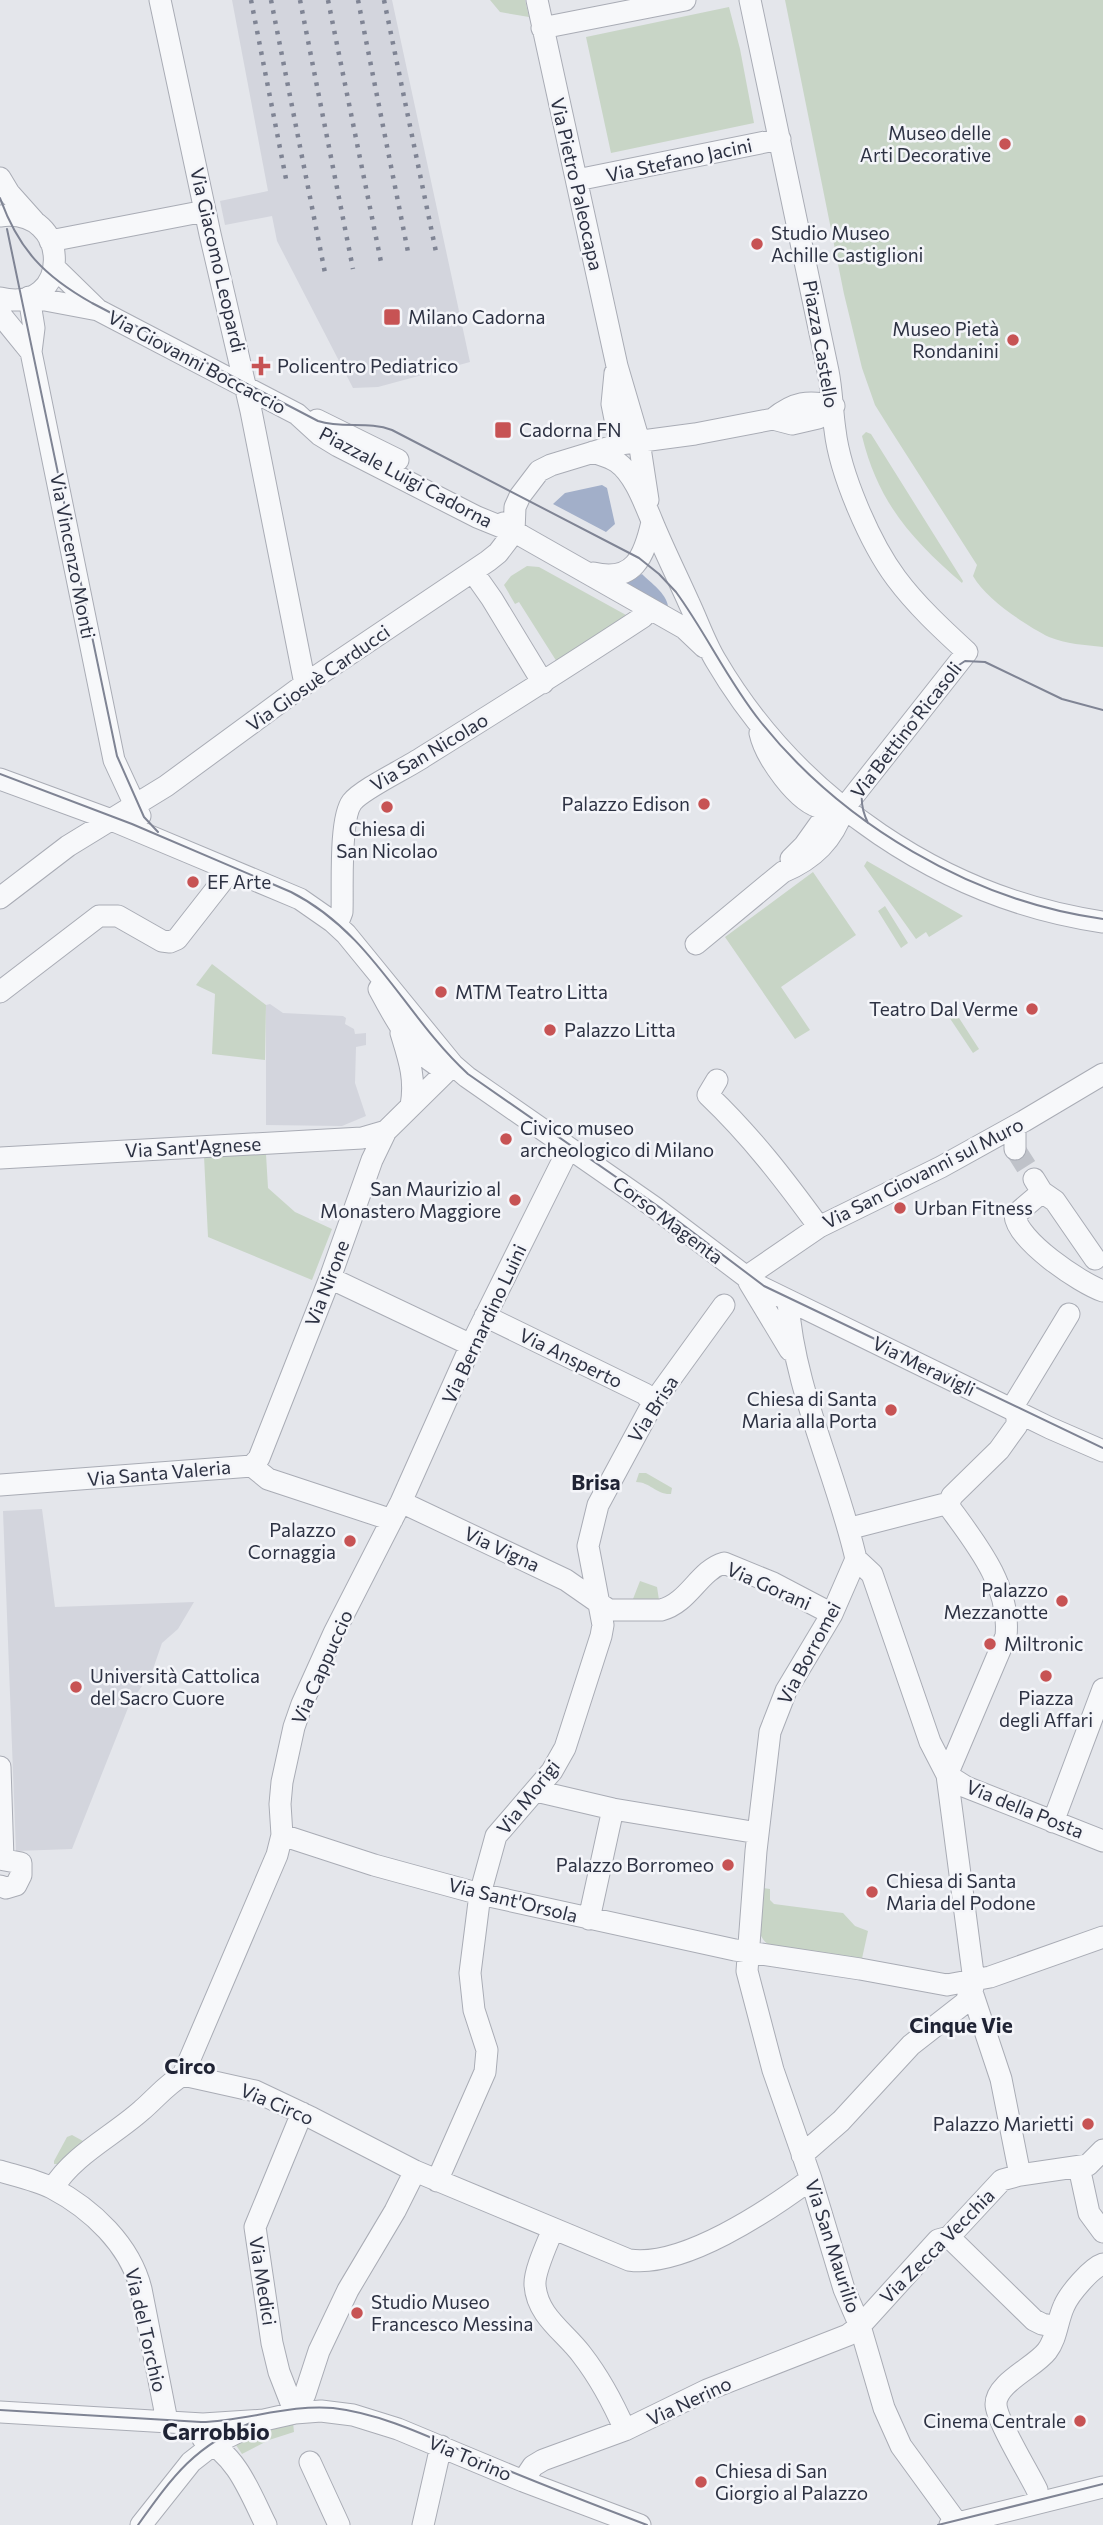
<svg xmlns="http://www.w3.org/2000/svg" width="1103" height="2525" font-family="Commissioner,sans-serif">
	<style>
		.built { fill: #d3d5dd }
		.green { fill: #c8d5c6 }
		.water { fill: #a2afc9 }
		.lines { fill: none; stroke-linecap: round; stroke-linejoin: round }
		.minor-tunnel { stroke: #bfc2c9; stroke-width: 21; stroke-dasharray: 21 10; stroke-linecap: butt }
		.minor-casing { stroke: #a9acb5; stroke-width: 23 }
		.minor { stroke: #f7f8fa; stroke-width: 21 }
		.tram { stroke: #7f8494; stroke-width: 2 }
		.rail { stroke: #7f8494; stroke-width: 4.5; stroke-dasharray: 3.5 7; stroke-linecap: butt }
		.poi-dot { fill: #c75354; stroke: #f4f5f9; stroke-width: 2.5 }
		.labels { text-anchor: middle; stroke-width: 5; stroke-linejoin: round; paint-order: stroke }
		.poi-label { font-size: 19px; fill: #2d3243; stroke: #f4f5f9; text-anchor: start }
		.street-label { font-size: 19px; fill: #2d3243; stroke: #f4f5f9 }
		.neighbourhood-label { font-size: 21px; font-weight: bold; fill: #1f2334; stroke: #f4f5f9 }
		.quarter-label { font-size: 23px; font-weight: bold; fill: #1f2334; stroke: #f4f5f9 }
	</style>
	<rect width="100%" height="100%" fill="#e4e6eb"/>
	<path class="built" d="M232,0H392L470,362L378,387L353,388L277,241L272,216L225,225L220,201L268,191Z
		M270,1004L283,1013L343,1016L346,1018L345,1024L354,1029L355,1034L366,1033V1045L356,1047L355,1083L366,1116L342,1126L266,1125V1005Z
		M42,1509L55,1607L194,1602L178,1629L162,1643L152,1672L130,1703L72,1849L16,1851L3,1511Z"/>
	<path class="green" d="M490,0H525L529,17L500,12Z
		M785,0H1103V647C1085,645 1066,644 1049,637C1025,625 986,599 973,576L977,565L890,429L875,405L862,368L844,294Z
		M729,7L740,49L754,123L611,153L586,37Z
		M866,432L871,434L963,581L962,583C911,539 878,502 862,436Z
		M527,566L539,567L626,615L557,662L519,602L515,604L504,585L511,576Z
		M867,861L963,916L929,937L926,932L916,939L864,866Z
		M813,872L856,935L781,987L810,1030L795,1039L725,937Z
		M885,906L908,943L901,948L878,911Z
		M212,964L266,1005L265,1060L212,1054L215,994L196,985Z
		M950,1004L979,1049L973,1053L943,1008Z
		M266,1154L268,1188L295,1212L332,1229L312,1280L208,1237L204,1156Z
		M639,1473H646L672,1488L671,1494C657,1495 650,1482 636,1482Z
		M640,1581L657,1587L659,1600L633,1599Z
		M763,1888L770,1889V1900L774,1904L843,1913L855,1926L868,1931L861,1963L768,1944C751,1932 761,1906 763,1888Z
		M72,2135L83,2141L84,2145L60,2164H54V2161L67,2137Z
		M293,2422L294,2432L269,2440L242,2454L236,2445L258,2432Z"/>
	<path class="water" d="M602,485L607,488L615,524L606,532L553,504L565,493Z
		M642,574C651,583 666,593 668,606L666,608L625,584Z"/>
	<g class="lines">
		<path class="minor-tunnel" d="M1015,1149L1034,1179"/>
		<defs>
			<path id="minor" d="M160,0L210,234L251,411L305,684
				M537,0L617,366L639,441L648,500
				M542,28L685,0
				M0,178L9,193L34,221
				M577,180L780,139
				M0,216C73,206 72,316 0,298
				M50,241L205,211
				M55,268L98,310L297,414L320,435L338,446L477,517L514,532
				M29,297L34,328L31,352L114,760L140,816
				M29,297L98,310
				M0,314L31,352
				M615,373L612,404L620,444
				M773,419C794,402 808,400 834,406
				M317,420L398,460
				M593,452C601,455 610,457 617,462C634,474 644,502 652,521C663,548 677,576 689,603C698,622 705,643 716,661C797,799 944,899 1103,922
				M503,523L522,536L684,628L704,647
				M473,572L492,599L543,683
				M593,573C634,583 644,557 652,522
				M760,733C765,756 797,803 822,808C829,810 837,808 844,808
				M0,779L109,819L300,899L333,922L346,934L453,1065L467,1077L654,1207L757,1285L1050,1428L1103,1451
				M791,859L804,846L824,818L843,809
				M0,898L68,846L166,786L305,684L488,561L498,553L514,532L515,507L520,496L539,471L551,465L620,444L695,434L773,419L792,424L818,418L834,406
				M337,925L342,912C343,889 339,819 352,802C362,789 407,768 423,757C497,711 570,665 643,617
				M696,944L783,872C814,859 833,840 844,808L967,652C942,629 916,605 896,578C870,543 840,474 835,430C832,410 832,391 828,371L750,0
				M379,989C394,1017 410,1048 438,1066L453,1065
				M0,992L99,916H118L162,941L170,942L177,939L231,870
				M401,1033C409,1059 416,1079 411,1106
				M717,1080L708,1095C751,1136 784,1179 819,1227
				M1015,1126V1149
				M0,1158L362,1138L386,1131
				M1034,1179L1042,1192L1055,1201L1095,1259
				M1042,1192L1015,1215C1016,1240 1080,1283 1103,1291
				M746,1277L819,1227L941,1167L1024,1121L1103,1074
				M330,1278L471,1345
				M749,1282L790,1350
				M788,1301C793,1387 837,1475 856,1559
				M485,1316L645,1394L653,1403
				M1012,1408L1069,1314
				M252,1466L259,1458L330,1278L372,1160L386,1131L453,1065
				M0,1485L252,1466L268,1479L392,1520
				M401,1502L566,1580L609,1610H661C689,1603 699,1570 724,1563L773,1583L832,1614
				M859,1526L949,1503L952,1496L999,1450L1017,1425V1416L1012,1408
				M856,1559L832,1614L786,1691L770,1732L756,1851L747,1971L773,2070L811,2179L844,2289L860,2326L884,2408L901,2446L957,2523
				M856,1559L872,1574L930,1742L947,1775L974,1981L972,1992L1001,2079L1020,2175
				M0,1767L3,1859
				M947,1775L1006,1636C1011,1587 977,1545 950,1508L949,1503
				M947,1775L966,1787L1103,1841
				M536,1791L613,1809L758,1833
				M1053,1822L1103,1689
				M282,1835L374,1865L480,1894L735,1950L860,1969L947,1985L990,1977L1103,1937
				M0,1859L21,1863V1875L16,1885L6,1888L0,1886
				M589,1919L613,1809
				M183,2075L277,1855L282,1835L280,1804L282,1782L294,1727L302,1704L334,1633L401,1502L471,1345L569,1148
				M802,2155L841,2121L911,2045L966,2002L973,1983
				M1079,2167L1089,2213L1103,2232
				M0,2171C17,2176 36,2180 52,2188C92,2209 130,2245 141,2289L167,2421
				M437,2181L485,2072L487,2050L474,2010L470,1973L480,1894L496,1836L552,1771L565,1748L601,1636L603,1625L588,1546L598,1505L653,1403L724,1305
				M53,2188C73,2155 113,2136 142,2110C156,2098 167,2084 183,2075L255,2091L312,2118L415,2171L629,2260C683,2268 768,2211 811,2179
				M553,2229C548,2242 534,2271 535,2285C537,2316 565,2332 582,2355C599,2377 614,2405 625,2430
				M949,2237L1034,2320L1042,2324L1057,2327
				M0,2412L203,2424L264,2420L295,2413L321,2411L353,2415L398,2429L523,2481L640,2525
				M295,2413L279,2372L272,2343L255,2227L302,2113
				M295,2413L305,2394L319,2351L348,2290L395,2211L415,2171
				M203,2439C237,2455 250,2493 266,2525
				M310,2462L339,2525
				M523,2481L533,2466L543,2460L625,2430L707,2390L848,2335L860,2326L938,2240L949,2237L1002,2180L1020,2175L1088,2165L1103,2150
				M1037,2490C1029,2473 996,2420 996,2404C996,2383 1035,2367 1047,2351C1057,2338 1057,2321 1064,2306C1069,2294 1091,2268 1103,2264
				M141,2525L191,2462L214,2444L252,2425
				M423,2525L441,2446
				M950,2525L1103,2487"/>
		</defs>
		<use href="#minor" class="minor-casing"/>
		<use href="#minor" class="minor"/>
		<path class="tram" d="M0,198C19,250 44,276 92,303L318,421C343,429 368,421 392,430L639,558L659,574L676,592C706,633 728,681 760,721C842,824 972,901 1103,919
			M7,229L117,756L144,817L158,832
			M0,774L132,824L291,892C372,933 404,1015 468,1074L662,1209L764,1286L1103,1448
			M868,823C859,805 860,789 869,771L947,673L965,661L985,662L1062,699L1103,710
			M0,2410L201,2422C245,2421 290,2404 333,2408C385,2414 435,2440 483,2460C537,2483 592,2504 647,2525
			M138,2525C173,2476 195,2445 253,2422
			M938,2525L1103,2484"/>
		<path class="rail" d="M251,0L287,184
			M271,0L325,273
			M300,0L353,269
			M328,0L381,262
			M358,0L409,257
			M384,0L436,252"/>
	</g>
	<g class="poi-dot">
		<circle cx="1005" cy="144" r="7"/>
		<circle cx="757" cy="244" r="7"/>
		<rect x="383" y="308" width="18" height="18" rx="3.5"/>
		<circle cx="1013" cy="340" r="7"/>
		<path d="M257.5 355.5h7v7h7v7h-7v7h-7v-7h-7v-7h7z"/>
		<rect x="494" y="421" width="18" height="18" rx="3.5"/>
		<circle cx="704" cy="804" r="7"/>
		<circle cx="387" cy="807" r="7"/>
		<circle cx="193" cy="882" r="7"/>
		<circle cx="441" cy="992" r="7"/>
		<circle cx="1032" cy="1009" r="7"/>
		<circle cx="550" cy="1030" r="7"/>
		<circle cx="506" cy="1139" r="7"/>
		<circle cx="515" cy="1200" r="7"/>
		<circle cx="900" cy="1208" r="7"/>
		<circle cx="891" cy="1410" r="7"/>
		<circle cx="350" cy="1541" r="7"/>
		<circle cx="1062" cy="1601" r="7"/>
		<circle cx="990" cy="1644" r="7"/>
		<circle cx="1046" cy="1676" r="7"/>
		<circle cx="76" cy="1687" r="7"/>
		<circle cx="728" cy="1865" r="7"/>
		<circle cx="872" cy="1892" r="7"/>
		<circle cx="1088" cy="2124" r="7"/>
		<circle cx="357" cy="2313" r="7"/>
		<circle cx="1080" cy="2421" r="7"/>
		<circle cx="701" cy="2482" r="7"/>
	</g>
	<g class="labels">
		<g class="poi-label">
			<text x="991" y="140" text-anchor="end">Museo delle<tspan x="991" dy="22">Arti Decorative</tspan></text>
			<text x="771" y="240">Studio Museo<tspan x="771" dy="22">Achille Castiglioni</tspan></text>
			<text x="408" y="324">Milano Cadorna</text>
			<text x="999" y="336" text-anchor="end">Museo Pietà<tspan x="999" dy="22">Rondanini</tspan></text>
			<text x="277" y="373">Policentro Pediatrico</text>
			<text x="519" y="437">Cadorna FN</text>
			<text x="690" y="811" text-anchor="end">Palazzo Edison</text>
			<text x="387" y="836" text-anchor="middle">Chiesa di<tspan x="387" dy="22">San Nicolao</tspan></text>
			<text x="207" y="889">EF Arte</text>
			<text x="455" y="999">MTM Teatro Litta</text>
			<text x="1018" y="1016" text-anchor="end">Teatro Dal Verme</text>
			<text x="564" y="1037">Palazzo Litta</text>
			<text x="520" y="1135">Civico museo<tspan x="520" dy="22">archeologico di Milano</tspan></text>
			<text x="501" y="1196" text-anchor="end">San Maurizio al<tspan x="501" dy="22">Monastero Maggiore</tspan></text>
			<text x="914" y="1215">Urban Fitness</text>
			<text x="877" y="1406" text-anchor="end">Chiesa di Santa<tspan x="877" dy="22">Maria alla Porta</tspan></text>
			<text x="336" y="1537" text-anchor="end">Palazzo<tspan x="336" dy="22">Cornaggia</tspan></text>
			<text x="1048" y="1597" text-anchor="end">Palazzo<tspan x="1048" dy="22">Mezzanotte</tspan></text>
			<text x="1004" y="1651">Miltronic</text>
			<text x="90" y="1683">Università Cattolica<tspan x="90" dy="22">del Sacro Cuore</tspan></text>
			<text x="1046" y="1705" text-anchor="middle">Piazza<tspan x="1046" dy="22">degli Affari</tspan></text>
			<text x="714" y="1872" text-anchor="end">Palazzo Borromeo</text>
			<text x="886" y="1888">Chiesa di Santa<tspan x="886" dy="22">Maria del Podone</tspan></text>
			<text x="1074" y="2131" text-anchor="end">Palazzo Marietti</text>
			<text x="371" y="2309">Studio Museo<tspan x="371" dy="22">Francesco Messina</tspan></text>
			<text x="1066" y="2428" text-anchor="end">Cinema Centrale</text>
			<text x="715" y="2478">Chiesa di San<tspan x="715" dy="22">Giorgio al Palazzo</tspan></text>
		</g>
		<g class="street-label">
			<text transform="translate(679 160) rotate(-12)" y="7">Via Stefano Jacini</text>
			<text transform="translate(577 184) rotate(77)" y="7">Via Pietro Paleocapa</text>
			<text transform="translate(218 260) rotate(77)" y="7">Via Giacomo Leopardi</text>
			<text transform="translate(821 344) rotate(80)" y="7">Piazza Castello</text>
			<text transform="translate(197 362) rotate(28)" y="7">Via Giovanni Boccaccio</text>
			<text transform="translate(406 477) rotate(28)" y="7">Piazzale Luigi Cadorna</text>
			<text transform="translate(73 556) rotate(79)" y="7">Via Vincenzo Monti</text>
			<text transform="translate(318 678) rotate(-35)" y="7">Via Giosuè Carducci</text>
			<text transform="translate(906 730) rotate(-52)" y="7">Via Bettino Ricasoli</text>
			<text transform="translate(429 752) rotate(-31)" y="7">Via San Nicolao</text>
			<text transform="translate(193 1147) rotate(-3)" y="7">Via Sant'Agnese</text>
			<text transform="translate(923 1173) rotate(-27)" y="7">Via San Giovanni sul Muro</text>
			<text transform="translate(668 1220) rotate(37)" y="7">Corso Magenta</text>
			<text transform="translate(327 1283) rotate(-69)" y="7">Via Nirone</text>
			<text transform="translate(484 1324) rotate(-65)" y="7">Via Bernardino Luini</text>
			<text transform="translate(571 1358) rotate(26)" y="7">Via Ansperto</text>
			<text transform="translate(924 1366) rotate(26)" y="7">Via Meravigli</text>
			<text transform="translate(653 1409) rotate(-57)" y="7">Via Brisa</text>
			<text transform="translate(159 1473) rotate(-5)" y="7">Via Santa Valeria</text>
			<text transform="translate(502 1549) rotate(25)" y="7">Via Vigna</text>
			<text transform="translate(769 1586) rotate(24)" y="7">Via Gorani</text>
			<text transform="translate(809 1653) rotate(-62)" y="7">Via Borromei</text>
			<text transform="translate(322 1667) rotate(-66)" y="7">Via Cappuccio</text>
			<text transform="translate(528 1797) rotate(-52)" y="7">Via Morigi</text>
			<text transform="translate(1025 1809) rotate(22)" y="7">Via della Posta</text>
			<text transform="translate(513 1900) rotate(14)" y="7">Via Sant'Orsola</text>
			<text transform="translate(277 2104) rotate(23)" y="7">Via Circo</text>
			<text transform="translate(833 2246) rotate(72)" y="7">Via San Maurilio</text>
			<text transform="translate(937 2246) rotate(-45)" y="7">Via Zecca Vecchia</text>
			<text transform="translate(263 2281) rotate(81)" y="7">Via Medici</text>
			<text transform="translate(146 2330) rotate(77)" y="7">Via del Torchio</text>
			<text transform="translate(689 2401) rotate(-25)" y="7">Via Nerino</text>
			<text transform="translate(470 2458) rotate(23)" y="7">Via Torino</text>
		</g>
		<g class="neighbourhood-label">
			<text x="596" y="1490">Brisa</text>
			<text x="961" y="2033">Cinque Vie</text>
			<text x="190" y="2074">Circo</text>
		</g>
		<g class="quarter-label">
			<text x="216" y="2440">Carrobbio</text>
		</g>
	</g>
</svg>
